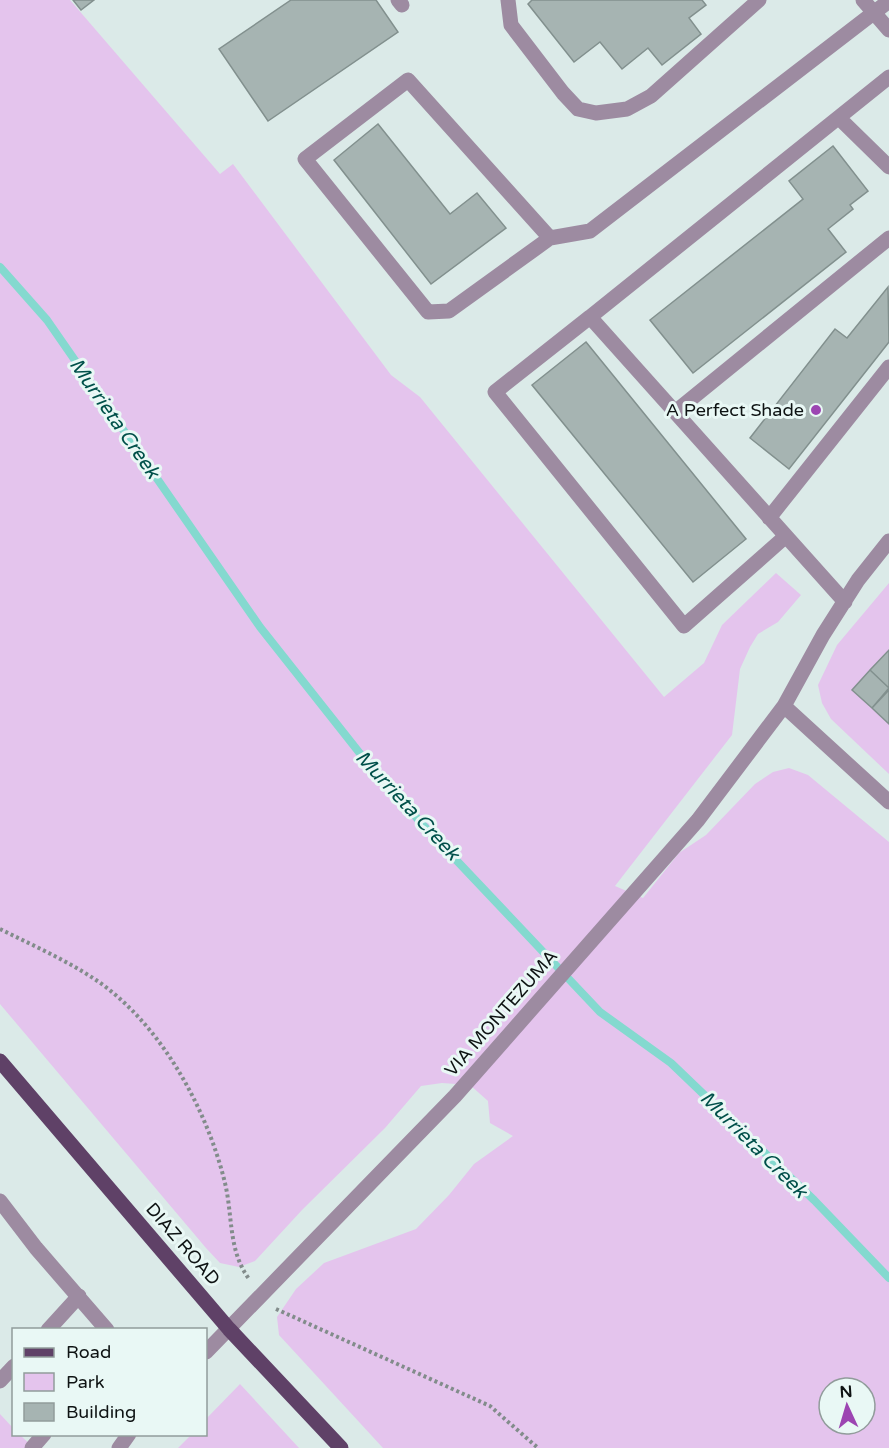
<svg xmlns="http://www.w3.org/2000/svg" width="889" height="1448" font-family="'Varela Round',sans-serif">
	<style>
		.green { fill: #e4c4ed; fill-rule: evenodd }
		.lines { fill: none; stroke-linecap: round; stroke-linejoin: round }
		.stream { stroke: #84d9cf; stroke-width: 8 }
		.building { fill: #a6b4b2; stroke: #82908e; stroke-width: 1.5 }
		.path { stroke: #828c8b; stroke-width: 4; stroke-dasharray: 3 3; stroke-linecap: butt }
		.minor { stroke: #9d8ba1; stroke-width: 15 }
		.major { stroke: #5f4167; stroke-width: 15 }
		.poi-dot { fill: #9c45b2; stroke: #e9f8f5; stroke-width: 2 }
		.labels { text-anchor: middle; stroke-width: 6; stroke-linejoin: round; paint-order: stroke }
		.poi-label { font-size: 18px; fill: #0e1313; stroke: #e9f8f5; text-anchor: end }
		.street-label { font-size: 18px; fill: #0e1313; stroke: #e9f8f5 }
		.water-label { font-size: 20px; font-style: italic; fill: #00504a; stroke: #e9f8f5 }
	</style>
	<rect width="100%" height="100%" fill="#dbeae8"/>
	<path class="green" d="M0,0H70L220,174L233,164L391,375L420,397L664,697L704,663L722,625L776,573L801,595L778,622L758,634L750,647L740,669L732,735L615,886L643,898L679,853L706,835L755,784L773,772L789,768L808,775L889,842V1448H383L279,1335L277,1317L296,1289L324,1263L416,1229L449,1195L474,1164L513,1136L490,1123L488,1101L470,1085L442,1083L421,1086L385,1128L302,1210L255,1261L239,1267L220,1263L206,1248L0,1004ZM829,1388H865V1424H829Z
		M889,583V650L852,690L889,724V774L831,719L822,703L818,685L837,645Z
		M240,1384L299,1448H178L191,1435L206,1434V1419Z
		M0,1414L13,1428L14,1434L20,1435L34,1448H0Z"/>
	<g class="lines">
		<path class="stream" d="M0,267L47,320L260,627L362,756L423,825L600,1012L671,1063L814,1200L889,1278"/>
	</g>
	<path class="building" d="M73,0H94L81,10Z
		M291,0H376L398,32L268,121L219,49Z
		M532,0H702L706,5L689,18L701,34L662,65L648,48L622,69L600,42L574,62L528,4Z
		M378,124L450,214L477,193L506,228L431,284L334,160Z
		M833,146L868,191L850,205L853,209L828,229L846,252L693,373L650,320L803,199L789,181Z
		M888,287L889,342L789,469L750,438L835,329L847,338Z
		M586,342L746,539L693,582L532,385Z
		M889,650V688L870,670Z
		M870,670L889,688L872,708L852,690Z
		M889,690V724L872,708Z"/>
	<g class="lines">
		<path class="path" d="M0,929C32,945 66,960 96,980C161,1024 207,1109 225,1183C233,1217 228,1250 249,1279
			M276,1309L490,1406L538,1448"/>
		<path class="minor" d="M398,0L402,5
			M508,0L511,25L563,93L578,109L596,113L627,109L651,96L759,0
			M863,0L889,30
			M839,118L889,167
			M550,238L408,80L305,159L428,312L449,311L550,238L590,231L889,1
			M590,317L495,392L684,626L786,536
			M675,412L889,238
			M769,518L889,367
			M845,602L590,317L889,77
			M784,706L889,802
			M0,1201L36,1248L107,1330
			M48,1330L79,1296
			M206,1352L455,1096L698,820L784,706L823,635L858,580L889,541
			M0,1381L14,1366
			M32,1448L44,1434
			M119,1448L129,1434"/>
		<path class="major" d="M0,1061L229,1329L341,1448"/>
	</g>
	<circle class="poi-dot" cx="816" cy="410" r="6"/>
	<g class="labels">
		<g class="poi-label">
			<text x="804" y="416">A Perfect Shade</text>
		</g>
		<g class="street-label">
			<text transform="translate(501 1013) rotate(-49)" y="6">VIA MONTEZUMA</text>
			<text transform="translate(183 1244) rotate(49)" y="6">DIAZ ROAD</text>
		</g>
		<g class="water-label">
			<text transform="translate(115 418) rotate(55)" y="7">Murrieta Creek</text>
			<text transform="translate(408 805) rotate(47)" y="7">Murrieta Creek</text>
			<text transform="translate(754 1144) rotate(45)" y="7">Murrieta Creek</text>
		</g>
	</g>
	<rect x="12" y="1328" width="195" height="108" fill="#e9f8f5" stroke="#919c9b" stroke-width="1.5"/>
	<rect x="24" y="1348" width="30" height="9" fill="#5f4167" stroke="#919c9b" stroke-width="1.5"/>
	<text x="66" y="1358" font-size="18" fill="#0e1313">Road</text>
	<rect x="24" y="1373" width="30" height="18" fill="#e4c4ed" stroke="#919c9b" stroke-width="1.5"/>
	<text x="66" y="1388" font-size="18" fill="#0e1313">Park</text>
	<rect x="24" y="1403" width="30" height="18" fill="#a6b4b2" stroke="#919c9b" stroke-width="1.5"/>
	<text x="66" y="1418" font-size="18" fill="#0e1313">Building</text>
	<g transform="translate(847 1406) rotate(356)"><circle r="28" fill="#e9f8f5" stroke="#919c9b" stroke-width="1.5"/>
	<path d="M0-4.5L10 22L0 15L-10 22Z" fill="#9c45b2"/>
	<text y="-9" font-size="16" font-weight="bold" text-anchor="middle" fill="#0e1313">N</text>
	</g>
</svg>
